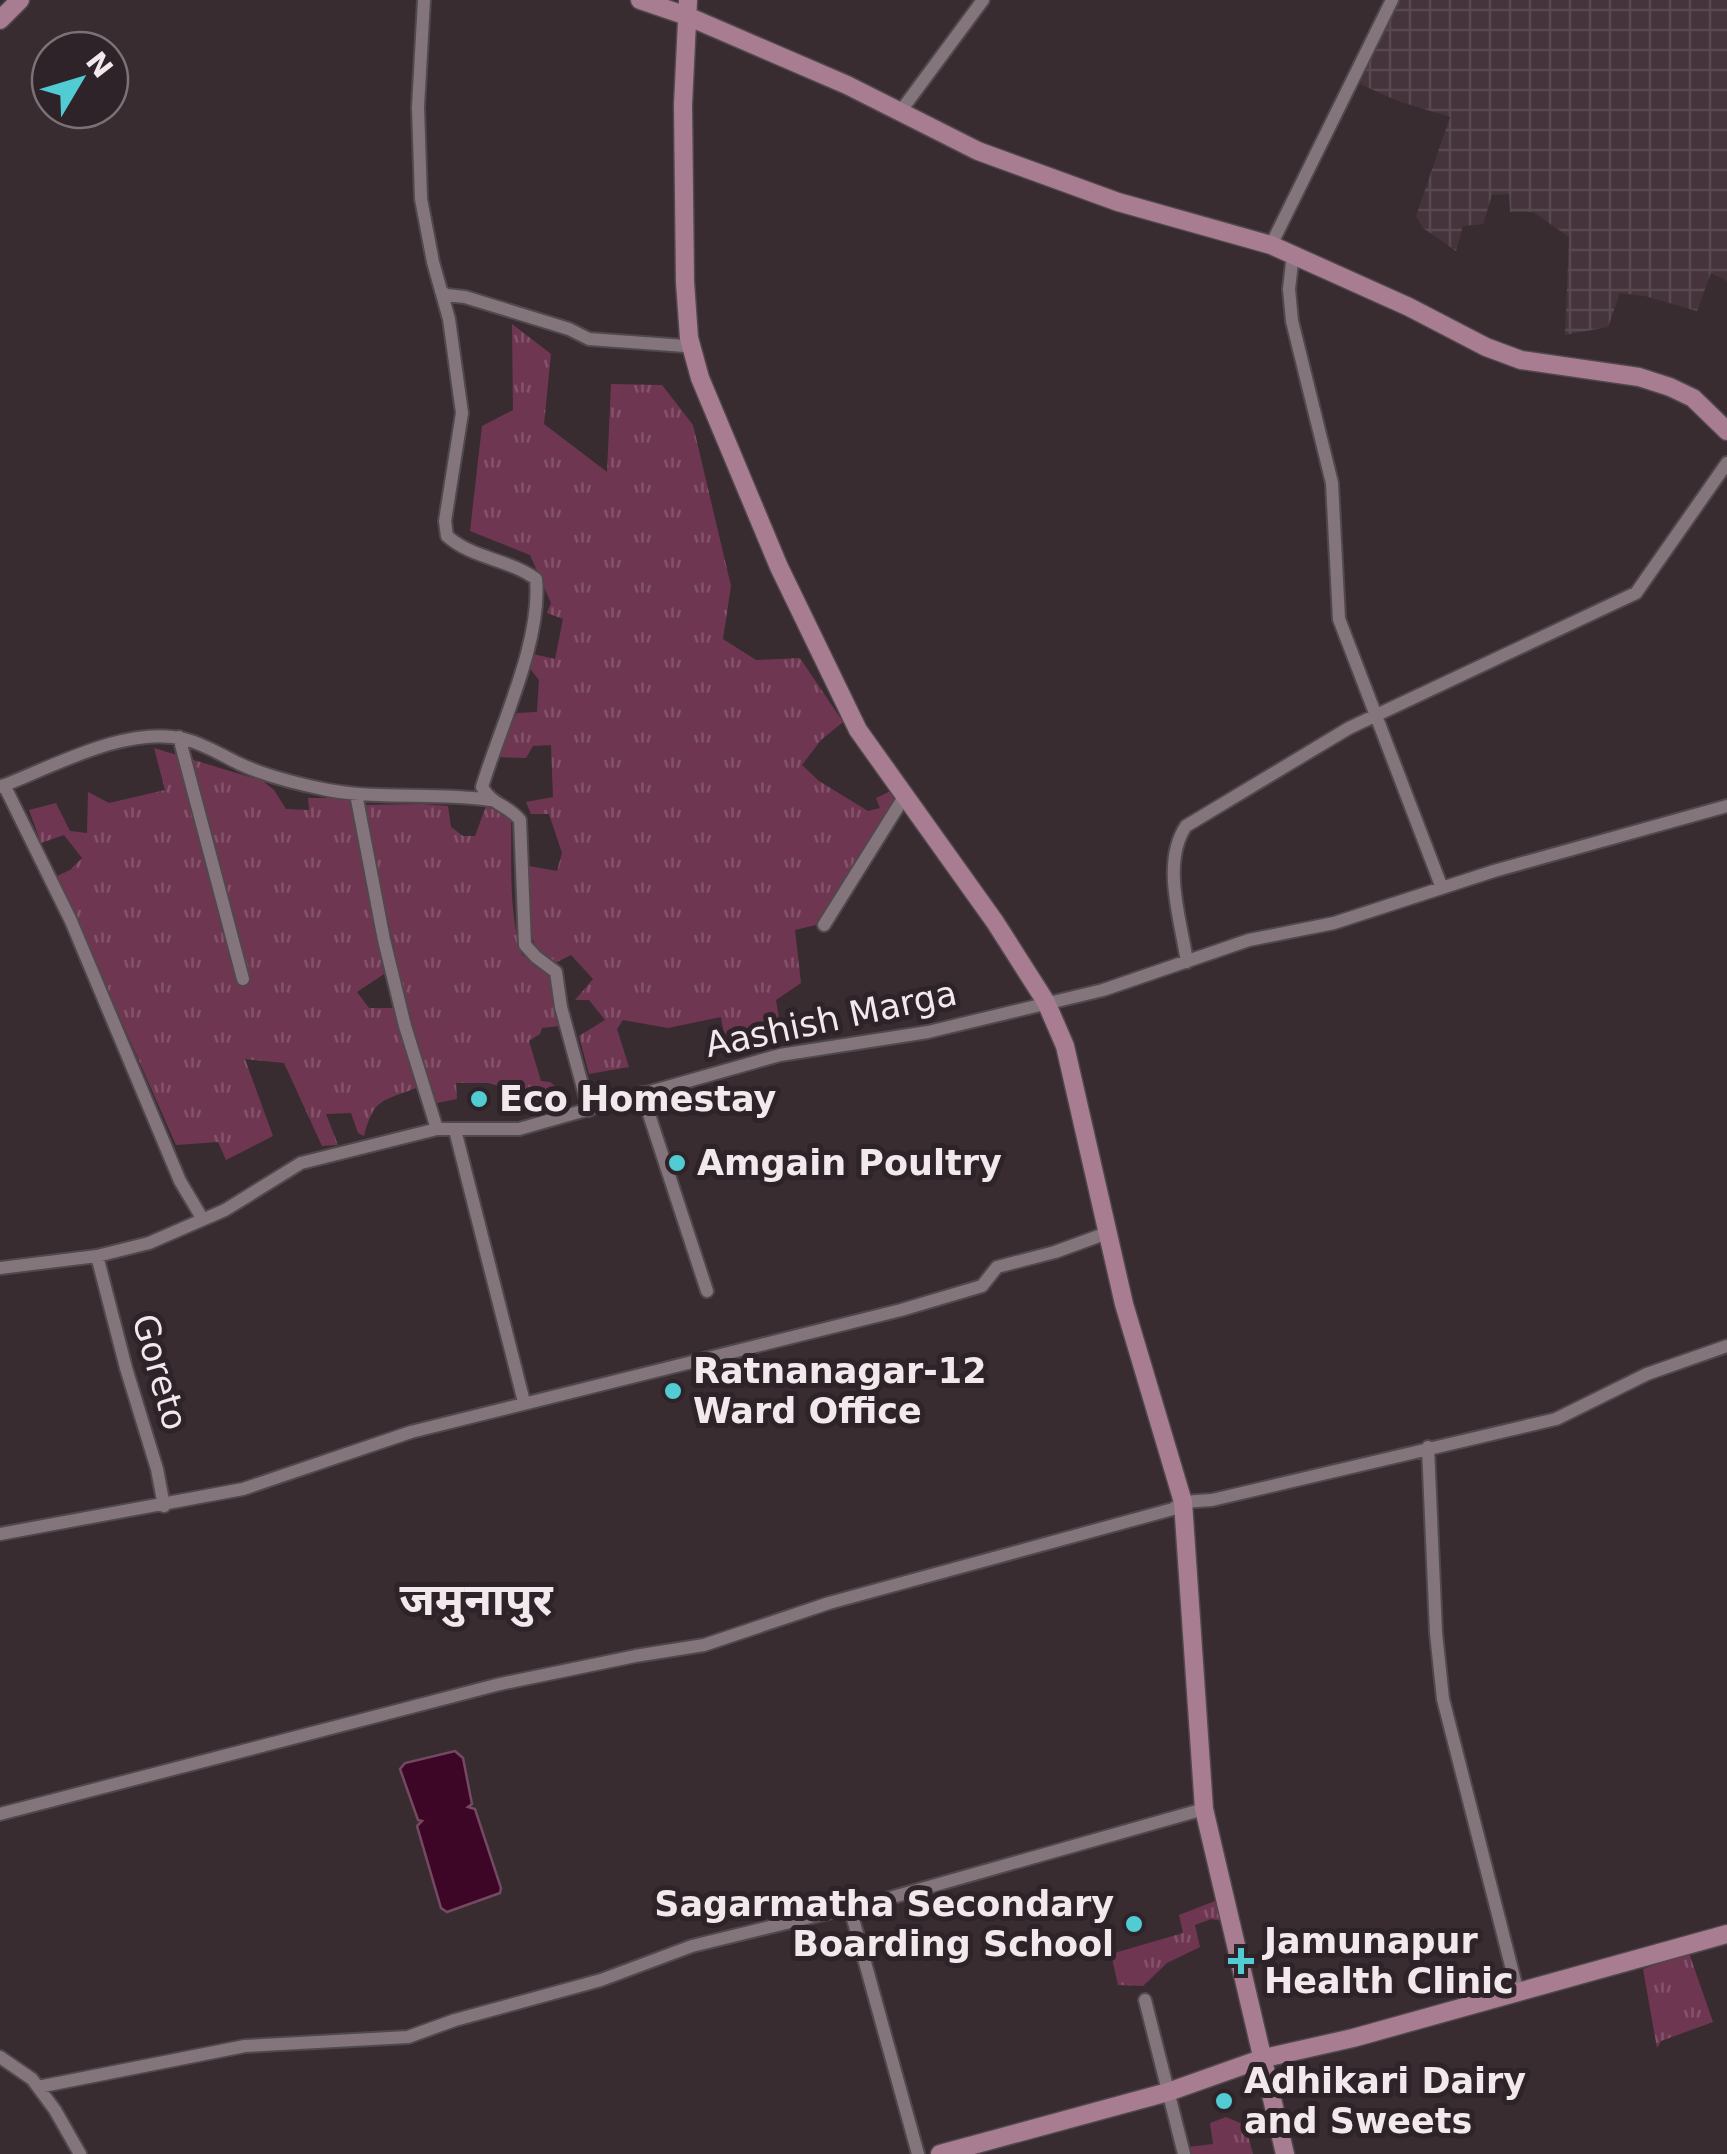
<svg xmlns="http://www.w3.org/2000/svg" width="1727" height="2154" font-family="'DejaVu Sans','Noto Sans Devanagari',sans-serif">
	<style>
		.industrial { fill: url(#industrial-grid) }
		.grass { fill: url(#grass-tufts) }
		.water { fill: #3d0626; stroke: #734a61; stroke-width: 2.5 }
		.lines { fill: none; stroke-linecap: round; stroke-linejoin: round }
		.street-casing { stroke: #51484c; stroke-width: 16 }
		.secondary-casing { stroke: #51484c; stroke-width: 21 }
		.street { stroke: #83757b; stroke-width: 12 }
		.secondary { stroke: #a87d91; stroke-width: 18 }
		.poi-dot { fill: #51ccd3; stroke: #2e2328; stroke-width: 4 }
		.labels { text-anchor: middle; stroke-width: 10; stroke-linejoin: round; paint-order: stroke }
		.street-label { font-size: 35px; fill: #f1e9ec; stroke: #2e2328 }
		.poi-label { font-size: 35px; font-weight: bold; fill: #f1e9ec; stroke: #2e2328; text-anchor: start }
		.district-label { font-size: 45px; font-weight: bold; fill: #f1e9ec; stroke: #2e2328 }
	</style>
	<defs>
		<pattern id="industrial-grid" width="8" height="8" patternUnits="userSpaceOnUse" patternTransform="scale(2.5)"><rect width="8" height="8" fill="#46343c"/><path d="M0 4h8M4 0v8" fill="none" stroke="#58484f"/></pattern>
		<pattern id="grass-tufts" width="24" height="20" patternUnits="userSpaceOnUse" patternTransform="scale(2.5)"><rect width="24" height="20" fill="#6f3652"/><path d="M3 7l-1-3M5 7V3M7 7l1-3M15 17l-1-3M17 17v-4M19 17l1-3" fill="none" stroke="#84536b"/></pattern>
	</defs>
	<rect width="100%" height="100%" fill="#382c31"/>
	<path class="industrial" d="M1396,0H1727V281L1711,273L1697,311L1645,296L1620,293L1608,327L1565,335L1569,237L1533,212H1510L1509,194L1492,195L1483,224L1463,226L1456,251L1423,228L1416,216L1450,117L1398,101L1360,84Z"/>
	<path class="grass" d="M512,324L551,354L544,424L607,472L611,384L662,385L693,425L731,586L723,639L756,660L800,658L843,722L821,740L802,765L819,781L868,811L880,808L876,798L889,792L900,805L816,925L795,930L801,983L776,1000L783,1044L727,1052L721,1017L668,1028L623,1020L617,1029L629,1067L589,1074L579,1036L605,1020L589,1000H575L593,979L571,955L555,963L537,951L531,933L529,866L557,871L562,853L549,814H531L526,802L553,797L551,745L533,746L526,758L496,757L517,713L537,712L539,680L528,666L533,654L555,659L563,619L547,613L551,603L530,555L470,531L482,426L513,410Z
		M154,748L263,781L274,790L286,809L309,810L308,798H351L384,974L357,992L369,1008H393L416,1088C381,1102 374,1098 364,1136L358,1133L351,1113L326,1114L338,1145L322,1146L284,1063L245,1059L273,1136L226,1160L218,1142L176,1145L103,979L53,878L70,870L82,858L64,835L41,843L29,810L56,803L70,831L87,833L88,792L109,803L165,790Z
		M423,804L448,806L451,827L463,836H475L486,806L511,818C512,863 508,911 522,955L550,971L552,997L559,1026L542,1028L540,1034L529,1041L541,1081L550,1082L556,1087V1097L565,1109L542,1114L535,1096L488,1083H456L457,1099L437,1103L416,1050L363,805Z
		M1215,1901L1223,1921L1211,1919L1195,1925L1200,1947L1167,1963L1143,1986L1118,1985L1111,1954L1183,1933L1179,1915Z
		M1689,1953L1713,2022L1661,2041L1657,2048L1643,1969Z
		M1226,2117L1245,2125L1253,2154H1189L1188,2147L1213,2144L1210,2123Z"/>
	<path class="water" d="M455,1751L463,1758L472,1804L468,1807L475,1809L501,1888L500,1893L447,1912L441,1908L417,1826L422,1821L418,1820L400,1769L405,1763Z"/>
	<g class="lines">
		<defs>
			<path id="street" d="M424,0L418,107L421,199L433,262L449,319L462,413L445,521L447,536C473,559 509,559 536,579C542,641 500,727 482,787C493,806 507,804 520,820L525,945L536,957L556,972L561,1007L589,1110
				M900,112L983,0
				M1271,245L1392,0
				M1293,254L1289,289L1292,321L1332,483L1339,619L1442,888
				M441,291L446,295L465,297L569,329L589,339L685,346L690,340
				M179,737L243,979
				M4,785L71,921L180,1181L202,1218
				M0,787C52,767 127,725 184,739C205,744 221,755 240,764C268,777 298,784 328,790C382,800 436,792 490,800
				M356,794L384,940L405,1026L437,1129
				M824,925L904,797
				M1187,962C1181,921 1161,863 1186,826L1349,728L1636,593L1727,463
				M642,1093L707,1291
				M455,1130L524,1402
				M97,1256L126,1368L157,1469L164,1506
				M0,1268L97,1256L149,1243L225,1210L301,1163L437,1129H519L780,1055L928,1032L1103,990L1249,940L1334,923L1494,871L1727,806
				M1428,1447L1436,1633L1443,1699L1518,1993
				M0,1534L243,1489L411,1432L901,1310L982,1286L997,1267L1055,1252L1107,1233
				M0,1814L500,1684L635,1656L704,1645L829,1603L1173,1509L1183,1502L1212,1500L1556,1419L1647,1374L1727,1346
				M850,1908L918,2154
				M1145,2000L1184,2154
				M0,2057L32,2079L55,2110L80,2154
				M38,2087L245,2046L408,2037L455,2020L601,1980L692,1946L893,1897L1204,1809"/>
			<path id="secondary" d="M640,0L687,16L847,85L978,151L1118,202L1271,245L1409,307L1486,347L1521,360L1639,377L1670,387L1693,398L1727,431
				M688,0L683,105L685,282L689,338L700,378L779,567L858,730L995,922L1046,1002L1065,1046L1124,1304L1183,1502L1204,1809L1285,2154
				M0,20L20,0
				M940,2154L1168,2092L1264,2058L1353,2038L1727,1934"/>
		</defs>
		<use href="#street" class="street-casing"/>
		<use href="#secondary" class="secondary-casing"/>
		<use href="#street" class="street"/>
		<use href="#secondary" class="secondary"/>
	</g>
	<g class="poi-dot">
		<circle cx="479" cy="1099" r="10"/>
		<circle cx="677" cy="1163" r="10"/>
		<circle cx="673" cy="1391" r="10"/>
		<circle cx="1134" cy="1924" r="10"/>
		<path d="M1236 1946h10v10h10v10h-10v10h-10v-10h-10v-10h10z"/>
		<circle cx="1224" cy="2101" r="10"/>
	</g>
	<g class="labels">
		<g class="street-label">
			<text transform="translate(831 1019) rotate(-12)" y="12">Aashish Marga</text>
			<text transform="translate(160 1372) rotate(74)" y="12">Goreto</text>
		</g>
		<g class="poi-label">
			<text x="499" y="1111">Eco Homestay</text>
			<text x="697" y="1175">Amgain Poultry</text>
			<text x="693" y="1383">Ratnanagar-12<tspan x="693" dy="40">Ward Office</tspan></text>
			<text x="1114" y="1916" text-anchor="end">Sagarmatha Secondary<tspan x="1114" dy="40">Boarding School</tspan></text>
			<text x="1264" y="1953">Jamunapur<tspan x="1264" dy="40">Health Clinic</tspan></text>
			<text x="1244" y="2093">Adhikari Dairy<tspan x="1244" dy="40">and Sweets</tspan></text>
		</g>
		<g class="district-label">
			<text x="476" y="1615">जमुनापुर</text>
		</g>
	</g>
	<g transform="translate(80 80) rotate(52)"><circle r="48" fill="#2e2328" stroke="#7c7276" stroke-width="2.5"/>
	<path d="M0-8L18 38L0 25L-18 38Z" fill="#51ccd3"/>
	<text y="-15" font-size="28" font-weight="bold" text-anchor="middle" fill="#f1e9ec">N</text>
	</g>
</svg>
